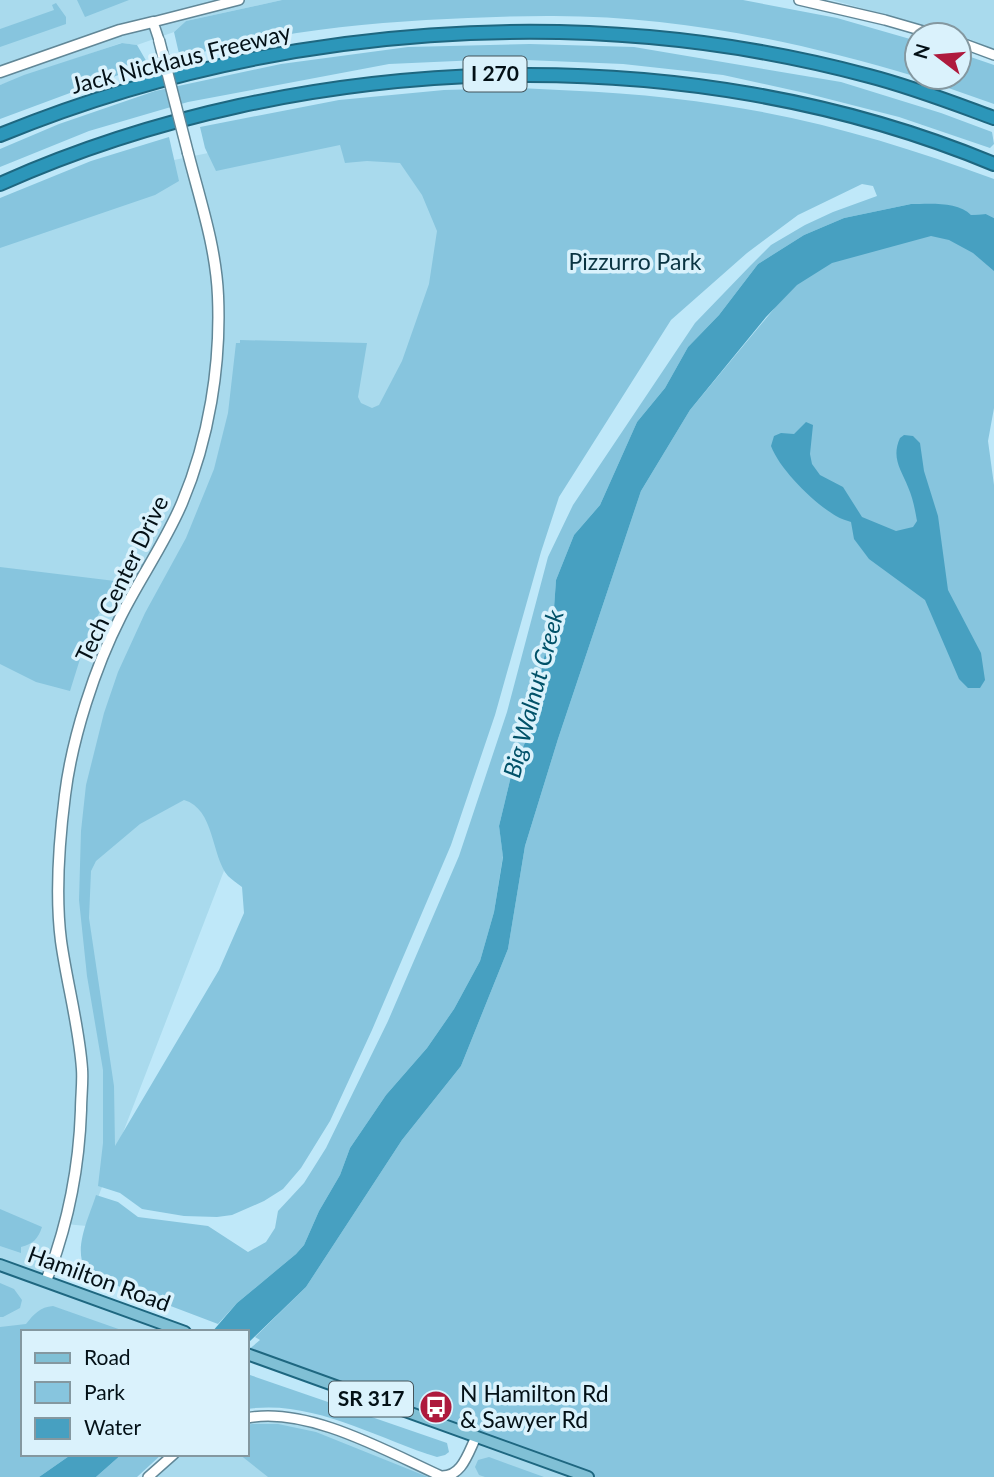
<svg xmlns="http://www.w3.org/2000/svg" width="994" height="1477" font-family="Lato,sans-serif">
	<style>
		.built { fill: #a9daed }
		.green { fill: #87c5de; fill-rule: evenodd }
		.water { fill: #47a0c1 }
		.lines { fill: none; stroke-linecap: round; stroke-linejoin: round }
		.tertiary-casing { stroke: #618797; stroke-width: 12 }
		.secondary-casing { stroke: #618797; stroke-width: 13 }
		.primary-casing { stroke: #1e6780; stroke-width: 14 }
		.motorway-casing { stroke: #1e6780; stroke-width: 16 }
		.tertiary { stroke: #fff; stroke-width: 9 }
		.secondary { stroke: #fff; stroke-width: 10 }
		.primary { stroke: #80c0d5; stroke-width: 10 }
		.motorway { stroke: #2c96b9; stroke-width: 12 }
		.secondary-bridge-casing { stroke: #618797; stroke-width: 13; stroke-linecap: butt }
		.secondary-bridge { stroke: #fff; stroke-width: 10 }
		.labels { text-anchor: middle; stroke-width: 7; stroke-linejoin: round; paint-order: stroke }
		.shield { fill: #daf2fc; stroke: #44545b; stroke-width: 2 }
		.shield-label { font-size: 21px; font-weight: bold; fill: #031016 }
		.street-label { font-size: 23px; fill: #031016; stroke: #daf2fc }
		.park-label { font-size: 23px; fill: #0a3442; stroke: #daf2fc }
		.poi-label { font-size: 23px; fill: #031016; stroke: #daf2fc; text-anchor: start }
		.water-label { font-size: 24px; font-style: italic; fill: #015168; stroke: #daf2fc }
	</style>
	<rect width="100%" height="100%" fill="#bfe8f9"/>
	<path class="built" d="M0,0H282L186,21L174,32L137,45L121,43L0,85Z
		M832,0H994V49L959,35Z
		M512,124L87,1226L65,1224L46,1281L185,1332H23V1454L0,1474V224L125,170L321,130Z
		M247,1418H300L441,1476L453,1475L476,1437L588,1477H148L174,1454H247Z"/>
	<path class="green" d="M77,0H129L85,17Z
		M282,0H743L837,18L917,41V77C797,41 673,15 547,16C507,16 466,18 426,20C344,25 259,35 180,58L174,32L186,21Z
		M56,3L66,17V24L0,47V29L54,10L52,5Z
		M122,43L137,45L148,64L0,119V85L24,75Z
		M530,44L634,47L841,82L941,113L992,132L994,144L990,148L899,117L805,93L723,75L623,64L501,59L389,64L188,102L89,131L0,167V149L59,124L155,91L281,64L408,47Z
		M959,53L994,65V104L917,77H959Z
		M519,88C586,91 654,94 721,105C815,119 905,146 994,179V218L986,214L971,215L911,204L844,218L804,235L758,264L719,315L688,347L665,388L637,422L600,505L574,535L556,580L554,608L529,733L511,776L499,826L503,856L494,912L480,961L454,1009L427,1048L386,1095L350,1148L340,1175L319,1211L304,1245L296,1254L237,1303L218,1324L81,1272L85,1268C73,1248 90,1215 96,1195L118,1202L138,1217L208,1226L248,1252L266,1242L275,1228L278,1211L304,1183L326,1148L388,1021L459,856L507,712L548,557L573,505L695,323L751,265L771,245L805,225L833,212L877,196L873,186L862,184L798,215L747,253L671,320L559,497L541,552L495,715L451,845L372,1030L330,1121L301,1168L283,1189L264,1201L232,1215L217,1217L184,1216L142,1209L120,1193L98,1186L103,1143V1070L87,976L79,900L81,831L86,785L104,713L118,672L145,613L186,538L214,469L228,413L236,343H240V340L367,343L358,397L361,403L372,408L379,405L402,361L429,284L437,231L422,195L400,163L367,161L345,163L340,145L216,171L205,148L200,127L339,100L444,90ZM184,800C215,809 211,856 228,876C232,880 237,883 242,887L244,913L219,970L115,1146L114,1086L89,918L91,871L96,861L140,824Z
		M169,137L179,181L155,195L0,248V198L91,161Z
		M939,233L994,248V408L988,441L994,485V1477H588L247,1351L260,1340L255,1337L306,1287L402,1140L461,1066L508,949L525,846L558,739L641,491L690,410L773,310L810,257L846,236Z
		M0,567L115,581L80,652V659L70,691L36,682L0,664Z
		M0,1209L42,1227C38,1239 33,1244 21,1247V1253L0,1246Z
		M0,1283L14,1289L22,1300L20,1308L3,1317H0Z
		M53,1306L127,1332H23V1454H72L39,1477H0V1327L26,1324C34,1314 40,1307 53,1306Z
		M247,1374L447,1443L449,1452L445,1455L437,1457C376,1438 312,1399 247,1409Z
		M252,1424H278L316,1432L428,1477H268L239,1454H247V1425Z
		M122,1454H162L137,1477H96Z
		M489,1457L544,1477H485L479,1475L475,1467L478,1460Z"/>
	<path class="water" d="M911,204C929,204 958,201 971,215L986,214L994,218V271L973,253L949,240L931,236L832,263L797,285L766,317L690,410L641,491L558,739L525,846L508,949L461,1066L402,1140L306,1287L247,1344V1332H212L237,1303L296,1254L304,1245L319,1211L340,1175L350,1148L386,1095L427,1048L454,1009L480,961L494,912L503,857L499,826L511,776L529,733L554,608L556,580L574,535L600,505L637,422L665,388L688,347L719,315L758,264L804,235L844,218Z
		M806,422L813,425L810,454L812,464L820,475L843,487L862,517L896,531L913,527L917,521C915,510 913,498 908,487C901,469 891,458 900,438L904,435L913,436L920,443L924,471L938,516L948,590L981,653L985,680L980,688H968L959,679L925,600L869,559L854,539L851,522C846,520 841,519 836,516C814,503 780,470 771,446L774,436L781,433L794,434Z
		M72,1454H122L96,1477H39Z"/>
	<g class="lines">
		<defs>
			<path id="tertiary" d="M799,0L885,20L937,35
				M159,40L153,22L239,0
				M959,42L994,55
				M247,1418C307,1406 386,1451 441,1476C462,1477 468,1453 476,1437
				M148,1477L174,1454"/>
			<path id="secondary" d="M0,72L120,30L153,22
				M46,1281C68,1225 79,1170 81,1110C81,1096 83,1082 82,1069C79,1026 67,984 61,941C55,894 59,842 65,795C72,738 95,667 121,616C140,578 165,543 182,503C209,439 221,365 218,296C216,247 200,200 188,153"/>
			<path id="primary" d="M0,1265L185,1332
				M247,1354L588,1477"/>
			<path id="motorway" d="M0,135C271,24 586,0 869,76C912,87 953,103 994,118
				M0,184C302,49 687,36 994,164"/>
		</defs>
		<use href="#tertiary" class="tertiary-casing"/>
		<use href="#secondary" class="secondary-casing"/>
		<use href="#primary" class="primary-casing"/>
		<use href="#motorway" class="motorway-casing"/>
		<use href="#tertiary" class="tertiary"/>
		<use href="#secondary" class="secondary"/>
		<use href="#primary" class="primary"/>
		<use href="#motorway" class="motorway"/>
		<defs>
			<path id="secondary-bridge" d="M159,40L188,153"/>
		</defs>
		<use href="#secondary-bridge" class="secondary-bridge-casing"/>
		<use href="#secondary-bridge" class="secondary-bridge"/>
	</g>
	<defs>
		<symbol id="bus-disc" viewBox="-11 -11 22 22"><circle r="9.5" fill="#ae1a3d" stroke="#daf2fc"/><path d="M-5-6H5V4H4V6H2V4H-2V6H-4V4H-5ZM-3.5-4V0h7V-4ZM-3.5 1.2v1.5H-2V1.2ZM2 1.2v1.5H3.5V1.2Z" fill="#fff"/></symbol>
	</defs>
	<g fill-rule="evenodd">
		<use href="#bus-disc" x="417" y="1388" width="38" height="38"/>
	</g>
	<g class="labels">
		<g class="shield">
			<rect x="463.5" y="56.5" width="63" height="35" rx="5"/>
			<rect x="329" y="1381.5" width="84" height="35" rx="5"/>
		</g>
		<g class="shield-label">
			<text x="495" y="81">I 270</text>
			<text x="371" y="1406">SR 317</text>
		</g>
		<g class="street-label">
			<text transform="translate(181 59) rotate(-14)" y="8">Jack Nicklaus Freeway</text>
			<text transform="translate(122 579) rotate(-64)" y="8">Tech Center Drive</text>
			<text transform="translate(99 1279) rotate(20)" y="8">Hamilton Road</text>
		</g>
		<g class="park-label">
			<text x="635" y="270">Pizzurro Park</text>
		</g>
		<g class="poi-label">
			<text x="460" y="1402">N Hamilton Rd<tspan x="460" dy="26">&amp; Sawyer Rd</tspan></text>
		</g>
		<g class="water-label">
			<text transform="translate(534 694) rotate(-75)" y="8">Big Walnut Creek</text>
		</g>
	</g>
	<rect x="21" y="1330" width="228" height="126" fill="#daf2fc" stroke="#8498a0" stroke-width="2"/>
	<rect x="35" y="1353" width="35" height="10" fill="#80c0d5" stroke="#8498a0" stroke-width="2"/>
	<text x="84" y="1365" font-size="21" fill="#031016">Road</text>
	<rect x="35" y="1382" width="35" height="21" fill="#87c5de" stroke="#8498a0" stroke-width="2"/>
	<text x="84" y="1400" font-size="21" fill="#031016">Park</text>
	<rect x="35" y="1418" width="35" height="21" fill="#47a0c1" stroke="#8498a0" stroke-width="2"/>
	<text x="84" y="1435" font-size="21" fill="#031016">Water</text>
	<g transform="translate(938 56) rotate(286)"><circle r="33" fill="#daf2fc" stroke="#8498a0" stroke-width="2"/>
	<path d="M0-5L12 26L0 18L-12 26Z" fill="#ae1a3d"/>
	<text y="-10" font-size="19" font-weight="bold" text-anchor="middle" fill="#031016">N</text>
	</g>
</svg>
